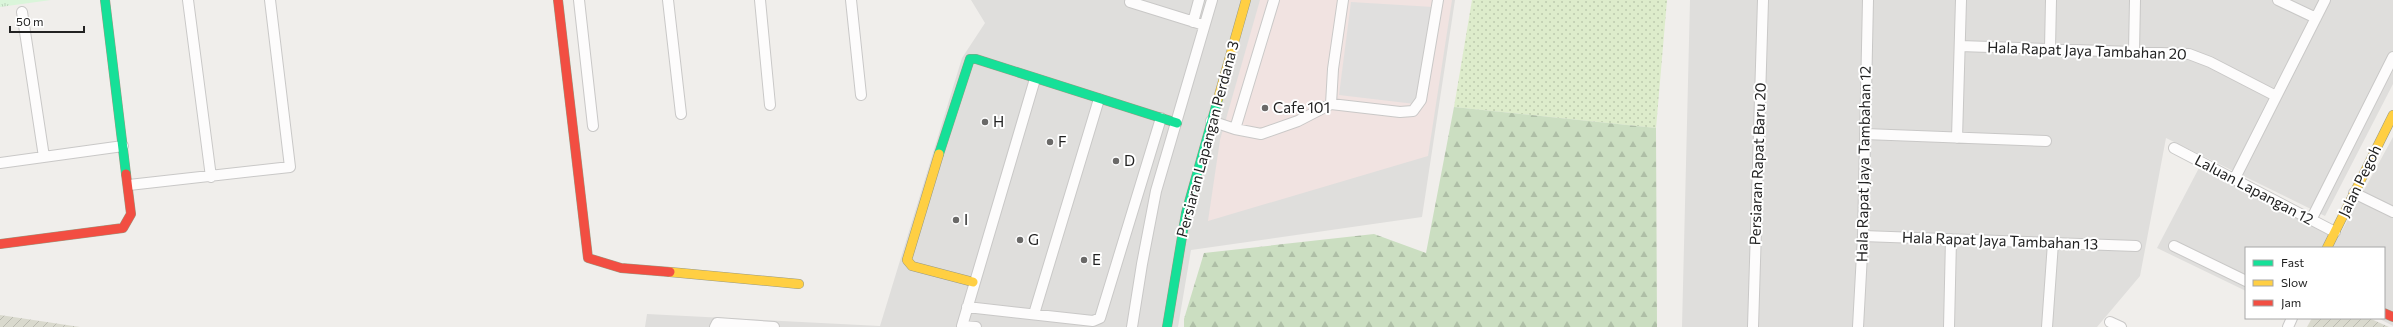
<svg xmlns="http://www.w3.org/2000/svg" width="2393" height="327" font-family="Commissioner,sans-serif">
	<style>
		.residential { fill: #dfdedc }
		.commercial { fill: #f1e3e1 }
		.construction { fill: url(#construction-furrows) }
		.grass { fill: url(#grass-dots) }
		.forest { fill: url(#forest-firs) }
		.park { fill: url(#park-tufts) }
		.parking { fill: #e0dfde }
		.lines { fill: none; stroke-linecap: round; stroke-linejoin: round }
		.street-casing { stroke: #c9c8c7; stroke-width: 12 }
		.fast-casing { stroke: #999a82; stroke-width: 10 }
		.slow-casing { stroke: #999a82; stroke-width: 10 }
		.jam-casing { stroke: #999a82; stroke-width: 10 }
		.street { stroke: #fdfcfc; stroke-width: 10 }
		.fast { stroke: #16e098; stroke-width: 9 }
		.slow { stroke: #ffcf43; stroke-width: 9 }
		.jam { stroke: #f24e42; stroke-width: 9 }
		.poi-dot { fill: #6a6968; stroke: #fff; stroke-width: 1.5 }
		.labels { text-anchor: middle; stroke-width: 4; stroke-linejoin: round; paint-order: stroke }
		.street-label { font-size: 15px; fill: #222; stroke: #fff }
		.poi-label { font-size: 15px; fill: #222; stroke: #fff; text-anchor: start }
	</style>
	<defs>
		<pattern id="construction-furrows" width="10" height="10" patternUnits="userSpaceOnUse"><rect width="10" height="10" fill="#d9d9cd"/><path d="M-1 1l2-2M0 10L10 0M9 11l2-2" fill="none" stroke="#babab0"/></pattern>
		<pattern id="grass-dots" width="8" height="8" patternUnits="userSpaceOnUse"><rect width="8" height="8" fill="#ddeccb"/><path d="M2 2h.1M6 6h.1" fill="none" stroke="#bdcaae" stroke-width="1.8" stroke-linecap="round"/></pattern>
		<pattern id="forest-firs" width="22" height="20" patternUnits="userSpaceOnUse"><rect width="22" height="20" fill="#cbdec1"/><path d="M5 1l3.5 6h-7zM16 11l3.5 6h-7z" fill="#aebea6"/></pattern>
		<pattern id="park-tufts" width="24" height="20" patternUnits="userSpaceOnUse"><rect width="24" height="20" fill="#daf5da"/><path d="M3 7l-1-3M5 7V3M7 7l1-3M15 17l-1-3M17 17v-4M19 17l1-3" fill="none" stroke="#bbd2bb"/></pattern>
	</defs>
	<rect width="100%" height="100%" fill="#f0eeeb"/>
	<path class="residential" d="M971,0H1455L1422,217L1191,250L1178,327H645L647,314L880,326L962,58L985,23Z
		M1690,0H2393V84L2325,216L2166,138L2140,276L2097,327H1682Z
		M2393,137V326L2378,318H2384V248H2246V291L2157,248L2200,166L2339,236Z"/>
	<path class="commercial" d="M1260,0H1452L1428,156L1208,221L1220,140Z"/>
	<path class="construction" d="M0,315L80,327H0Z
		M2312,318H2369L2389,327H2307Z"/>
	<path class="grass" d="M1472,0H1667L1656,128L1454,107Z"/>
	<path class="forest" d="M1454,107L1656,128L1657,327H1184V319L1204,253L1374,234L1426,253Z"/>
	<path class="park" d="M0,0H51L0,7Z"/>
	<path class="parking" d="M1351,2L1433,7L1415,104L1339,95Z"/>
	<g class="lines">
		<defs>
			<path id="street" d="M188,0L211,177
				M579,0L593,126
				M668,0L681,114
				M760,0L770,105
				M851,0L861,95
				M1131,0L1130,2L1204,25
				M2278,0L2316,18
				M22,12L44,157
				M1193,22L1199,0
				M1960,46L2189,54L2210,62L2276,96
				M2050,48L2051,0
				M2134,52L2135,0
				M1331,104L1333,69L1343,0
				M1211,121L1235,129L1261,134L1298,121L1331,104L1400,112L1413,111L1421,100L1438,0
				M1235,129L1274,0
				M1865,134L2046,141
				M1957,138L1961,0
				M2174,148L2335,232
				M0,163L123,146
				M2234,180L2325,0
				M129,185L290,167L270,0
				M2354,193L2393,212
				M2311,220L2393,57
				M1863,236L2136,246
				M2174,246L2246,281
				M967,307L1093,321L1100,318L1161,118
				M1034,314L1099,99
				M2110,322L2121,327
				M715,327L717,323L774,327
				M976,327L962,326L1035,79
				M1132,327L1142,264L1156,191L1212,0
				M1753,327L1763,0
				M1858,327L1863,236L1868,0
				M1949,327L1951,239
				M2047,327L2053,243
				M2288,327L2292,318"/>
			<path id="fast" d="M105,0L126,174
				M939,154L970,59H976L1177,123
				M1167,327L1186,213L1218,99"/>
			<path id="slow" d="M1218,99L1246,0
				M939,154L907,260L912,266L973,282
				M2327,248L2393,115
				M670,272L799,284"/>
			<path id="jam" d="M558,0L588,258L621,268L670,272
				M0,244L123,228L131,214L126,174
				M2384,313L2393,317"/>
		</defs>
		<use href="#street" class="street-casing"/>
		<use href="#fast" class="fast-casing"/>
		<use href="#slow" class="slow-casing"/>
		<use href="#jam" class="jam-casing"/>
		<use href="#street" class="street"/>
		<use href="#fast" class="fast"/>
		<use href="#slow" class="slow"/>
		<use href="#jam" class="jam"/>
	</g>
	<g class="poi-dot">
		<circle cx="1265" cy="108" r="4"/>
		<circle cx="985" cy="122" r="4"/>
		<circle cx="1050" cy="142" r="4"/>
		<circle cx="1116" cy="161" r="4"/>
		<circle cx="956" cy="220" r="4"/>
		<circle cx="1020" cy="240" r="4"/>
		<circle cx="1084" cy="260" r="4"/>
	</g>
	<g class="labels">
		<g class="street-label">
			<text transform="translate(2087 51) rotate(2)" y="5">Hala Rapat Jaya Tambahan 20</text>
			<text transform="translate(1208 139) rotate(-75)" y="5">Persiaran Lapangan Perdana 3</text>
			<text transform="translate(1758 164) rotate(-88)" y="5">Persiaran Rapat Baru 20</text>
			<text transform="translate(1864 164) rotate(-89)" y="5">Hala Rapat Jaya Tambahan 12</text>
			<text transform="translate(2360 181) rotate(-64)" y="5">Jalan Pegoh</text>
			<text transform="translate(2254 190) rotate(28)" y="5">Laluan Lapangan 12</text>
			<text transform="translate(2000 241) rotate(2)" y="5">Hala Rapat Jaya Tambahan 13</text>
		</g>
		<g class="poi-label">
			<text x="1273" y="113">Cafe 101</text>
			<text x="993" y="127">H</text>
			<text x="1058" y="147">F</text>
			<text x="1124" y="166">D</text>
			<text x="964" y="225">I</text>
			<text x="1028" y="245">G</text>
			<text x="1092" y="265">E</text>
		</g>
	</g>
	<rect x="2245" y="247" width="140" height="72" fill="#ffffff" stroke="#a7a7a7"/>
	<rect x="2253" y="260" width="20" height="6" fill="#16e098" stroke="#a7a7a7"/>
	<text x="2281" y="267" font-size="12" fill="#222222">Fast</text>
	<rect x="2253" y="280" width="20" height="6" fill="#ffcf43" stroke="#a7a7a7"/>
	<text x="2281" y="287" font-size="12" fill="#222222">Slow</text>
	<rect x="2253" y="300" width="20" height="6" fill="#f24e42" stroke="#a7a7a7"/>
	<text x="2281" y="307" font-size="12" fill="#222222">Jam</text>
	<path d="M10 26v6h74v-6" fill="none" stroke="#222222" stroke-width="2"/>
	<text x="16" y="26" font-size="12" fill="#222222" stroke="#ffffff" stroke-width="3" paint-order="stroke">50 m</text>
</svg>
